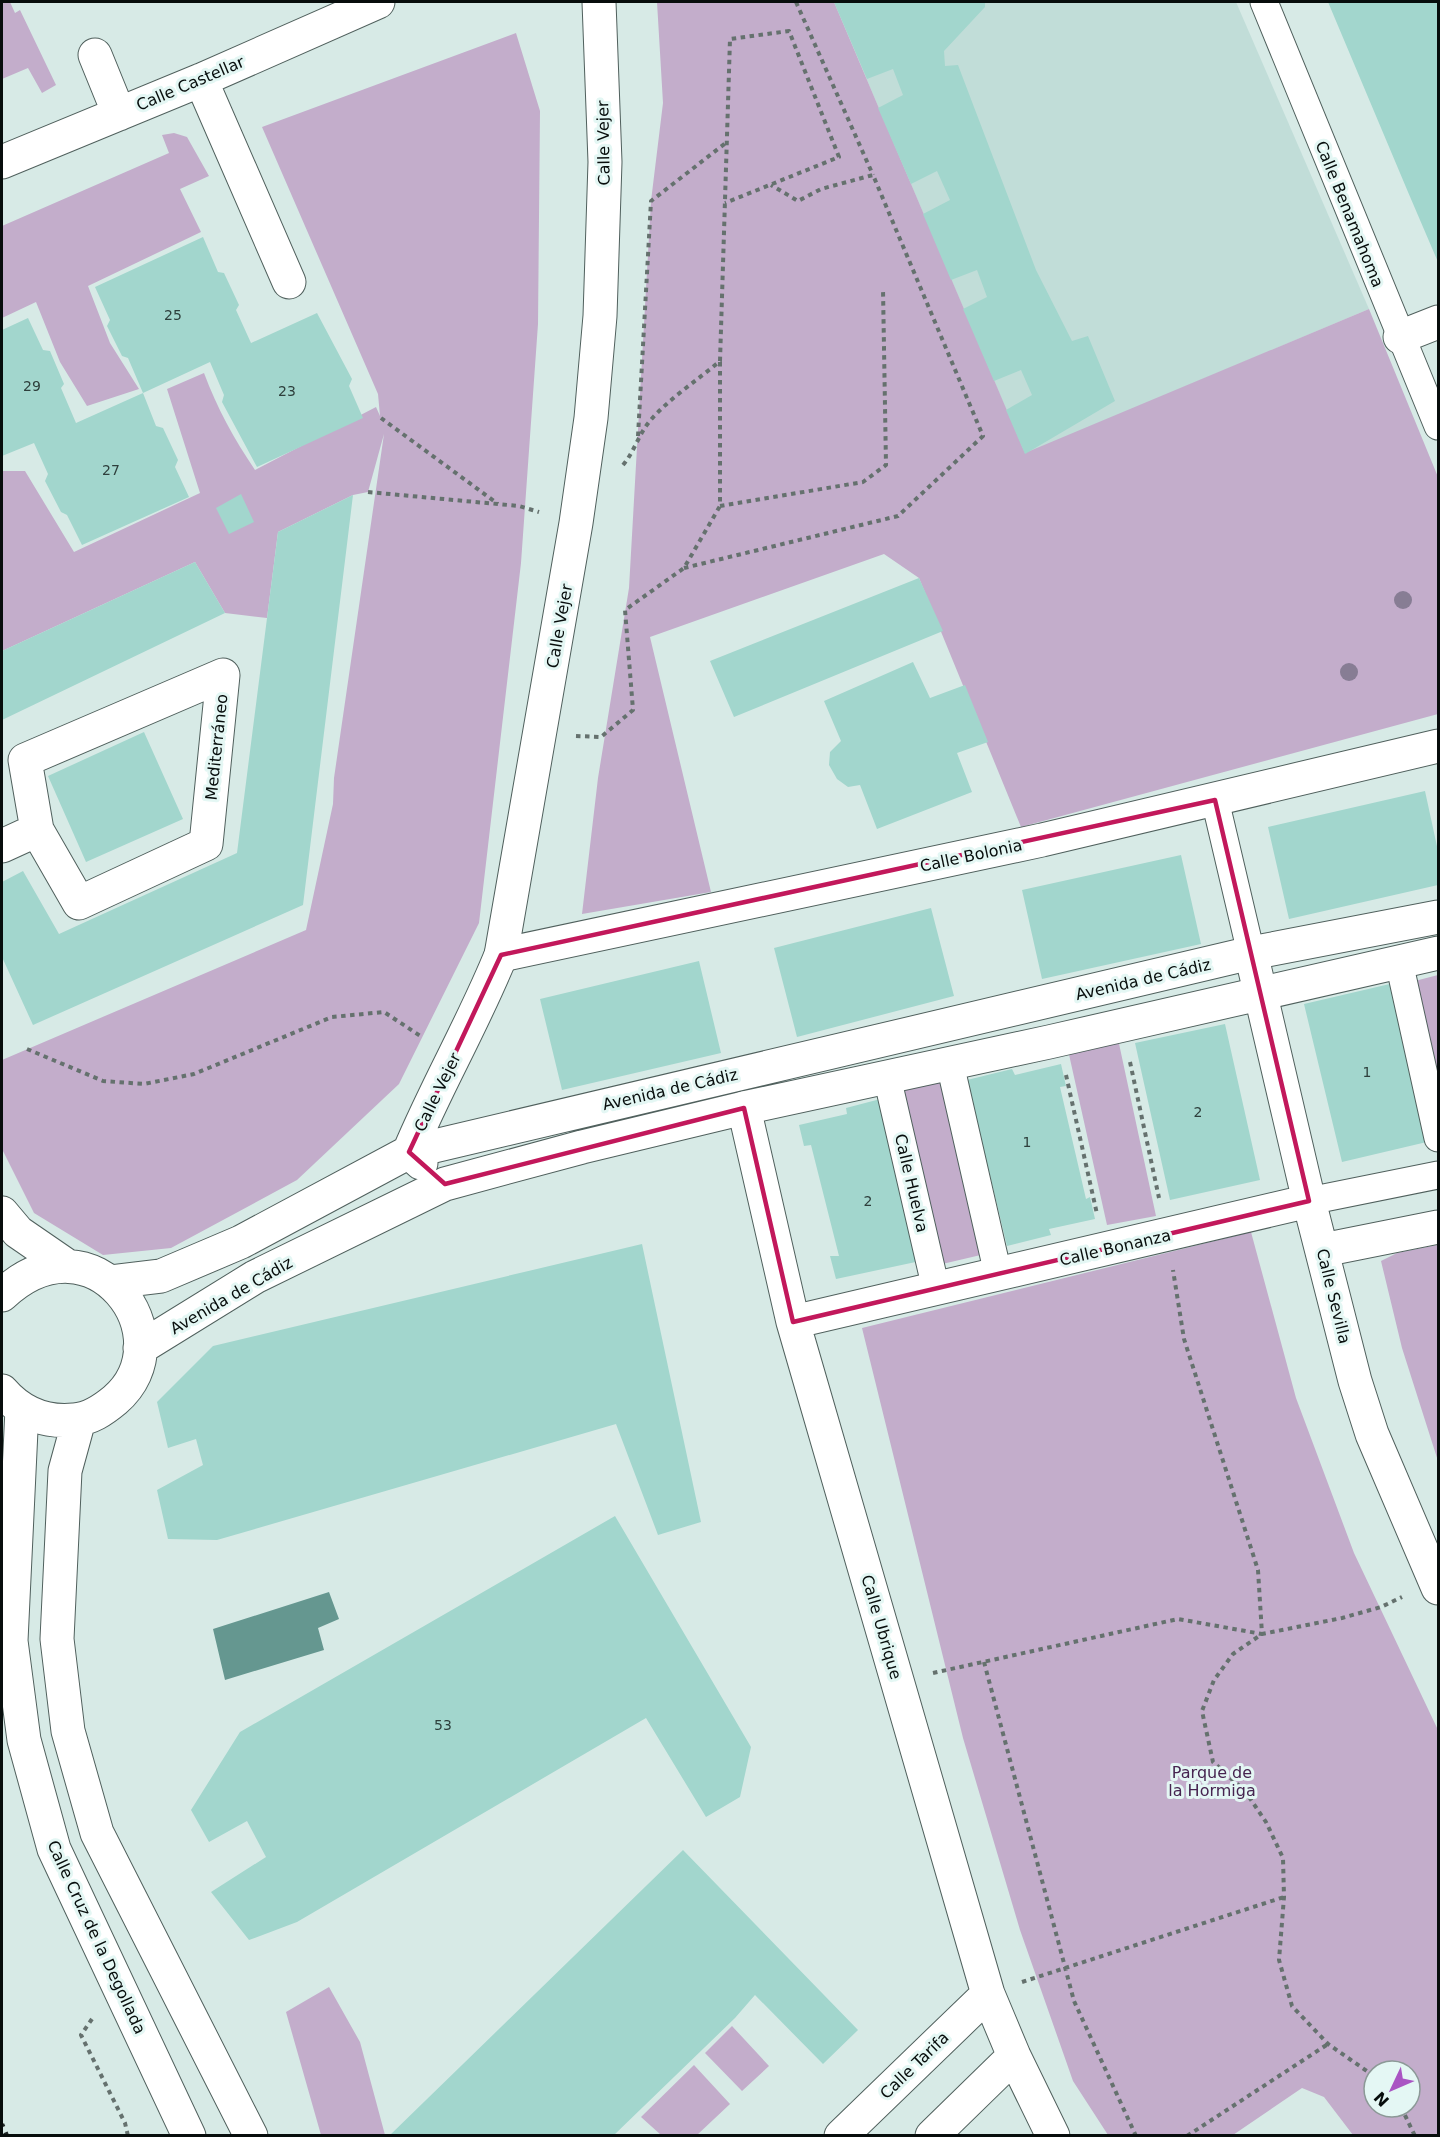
<svg xmlns="http://www.w3.org/2000/svg" width="1440" height="2137" font-family="'DejaVu Sans',sans-serif">
	<style>
		.built { fill: #c1ddd8 }
		.green { fill: #c3adcb; fill-rule: evenodd }
		.water { fill: #659790 }
		.building { fill: #a2d6cd }
		.lines { fill: none; stroke-linecap: round; stroke-linejoin: round }
		.pedestrian-casing { stroke: #50605d; stroke-width: 29 }
		.minor-casing { stroke: #50605d; stroke-width: 35 }
		.tertiary-casing { stroke: #50605d; stroke-width: 35 }
		.path { stroke: #65716e; stroke-width: 4; stroke-dasharray: 4.5 4.5; stroke-linecap: butt }
		.pedestrian { stroke: #fff; stroke-width: 27 }
		.minor { stroke: #fff; stroke-width: 33 }
		.tertiary { stroke: #fff; stroke-width: 33 }
		.rail { stroke: #1f2625; stroke-width: 4.5; stroke-dasharray: 3 6; stroke-linecap: butt }
		.tree { fill: #877d94 }
		.marked { fill: none; stroke: #c2185b; stroke-width: 4.5; stroke-linejoin: round }
		.labels { text-anchor: middle; stroke-width: 6; stroke-linejoin: round; paint-order: stroke }
		.number-label { font-size: 14px; fill: #2e3f3c }
		.street-label { font-size: 16px; fill: #070d0c; stroke: #e4f7f4 }
		.park-label { font-size: 16px; fill: #462450; stroke: #e4f7f4 }
	</style>
	<rect width="100%" height="100%" fill="#d7eae6"/>
	<path class="built" d="M834,2H1236L1369,309L1025,454Z"/>
	<path class="green" d="M2,2H10L15,13L20,10L56,85L42,93L28,68L2,79Z
		M657,2H834L1025,453L1369,309L1438,477V714L1021,827L919,578L884,554L650,637L711,892L582,914L598,778L629,588L651,201L663,103Z
		M516,33L540,111L538,324L521,563L479,923L399,1084L297,1180L171,1248L103,1255L34,1213L2,1149V1060L306,930L333,804L334,778L384,434L368,492L353,495L278,532L267,618L225,613L195,562L2,651V471H25L74,552L200,493L167,389L204,373C217,408 234,439 255,470L376,407L380,416L378,394L262,127Z
		M174,133L187,137L209,176L180,189L201,232L88,286L110,343L139,389L87,406L60,362L36,302L2,318V226L169,153L162,135Z
		M1438,975V1098L1411,982Z
		M1118,1039L1156,1216L1107,1225L1068,1050Z
		M946,1078L985,1254L938,1265L896,1088Z
		M1251,1232L1296,1398L1354,1553L1438,1730V2135H1353L1324,2097L1302,2088L1233,2135H1108L1073,2081L1020,1930L963,1738L862,1328ZM1374,2071H1410V2107H1374Z
		M1437,1245L1438,1252V1461L1402,1348L1381,1261L1397,1253Z
		M329,1987L360,2042L385,2135H321L286,2012Z
		M732,2026L769,2066L742,2091L705,2053Z
		M694,2065L730,2104L697,2135H661L641,2117Z"/>
	<path class="water" d="M329,1592L339,1619L318,1628L324,1650L225,1680L213,1629Z"/>
	<path class="building" d="M834,2H985V7L944,51L945,66L958,65L1036,270L1072,341L1088,336L1115,401L1025,454L1006,410L1032,395L1021,370L994,381L963,309L987,297L977,270L951,280L923,214L950,200L937,171L911,184L878,108L903,95L893,69L867,79Z
		M1328,2H1438V262L1408,192Z
		M203,237L218,272L224,273L239,305L236,310L251,343L317,313L352,379L349,386L363,418L257,467L222,402L224,395L210,362L143,393L128,358L122,356L107,326L110,320L95,287Z
		M28,318L43,350L50,351L64,384L61,388L76,423L143,393L156,426L163,428L178,460L175,467L189,497L82,545L67,515L61,512L45,481L48,474L34,443L2,456V330Z
		M241,494L254,522L229,534L216,508Z
		M353,495L303,905L33,1025L2,957V882L23,871L59,934L237,853L278,532Z
		M195,562L225,613L2,720V651Z
		M919,578L943,631L734,717L710,661Z
		M913,662L930,698L965,685L988,742L957,753L972,792L877,829L860,785L848,787L837,779L829,765L830,752L841,741L824,701Z
		M144,732L183,819L86,862L48,776Z
		M1425,791L1438,851V885L1289,919L1268,827Z
		M1181,855L1201,944L1042,979L1022,890Z
		M931,908L954,996L797,1037L774,948Z
		M699,961L721,1053L562,1090L540,999Z
		M1394,983L1431,1141L1342,1162L1304,1004Z
		M1225,1024L1260,1180L1170,1200L1135,1043Z
		M1061,1064L1066,1086L1060,1087L1086,1199L1090,1197L1095,1219L1049,1229L1051,1235L1007,1246L967,1080L1012,1069L1015,1075Z
		M888,1097L925,1260L836,1279L830,1256H839L811,1145L804,1146L799,1125L847,1114L846,1108Z
		M642,1244L701,1522L658,1535L616,1424L217,1540L168,1539L157,1490L203,1465L196,1439L168,1448L157,1402L213,1346Z
		M615,1516L751,1747L740,1797L706,1817L646,1718L297,1922L249,1940L211,1892L266,1857L247,1821L209,1842L191,1810L240,1732Z
		M683,1850L858,2030L823,2064L755,1995L735,2018L613,2136H389Z"/>
	<g class="lines">
		<defs>
			<path id="pedestrian" d="M1264,2L1438,426
				M1215,800L1251,953
				M1399,962L1438,1138
				M950,1064L998,1274
				M887,1077L936,1289
				M1309,1201L1438,1175"/>
			<path id="minor" d="M95,55L119,114
				M201,80L289,282
				M2,162L201,80L378,2
				M1400,337L1438,322
				M223,675L206,844L79,903L37,830L25,760Z
				M2,846L37,830
				M1251,953L1309,1201L1355,1381L1372,1434L1438,1588
				M501,955L1042,840L1438,746
				M744,1108L793,1322L988,1994L1014,2056L1053,2136
				M1323,1250L1438,1227
				M793,1322L1309,1201
				M841,2136L988,1994
				M932,2136L1014,2056"/>
			<path id="tertiary" d="M421,1163L409,1152C437,1085 474,1022 501,955L576,523L591,418L600,316L605,162L599,2
				M2,1213L18,1232L66,1265
				M111,1282L161,1276L241,1242L409,1152L1251,953L1438,917
				M2,1295C94,1209 187,1338 115,1400C103,1410 90,1419 74,1420C45,1423 21,1413 2,1391
				M140,1348L255,1277L445,1184L582,1147L744,1108L1049,1042L1438,953
				M22,1409L11,1641L24,1740L54,1849L189,2136
				M79,1420L65,1471L57,1639L68,1731L97,1833L251,2136"/>
		</defs>
		<use href="#pedestrian" class="pedestrian-casing"/>
		<use href="#minor" class="minor-casing"/>
		<use href="#tertiary" class="tertiary-casing"/>
		<path class="path" d="M796,2L873,175
			M720,362V506L863,482L886,465L883,289
			M381,418L498,504
			M638,436L651,201L727,142
			M623,465C634,452 638,436 649,422C667,400 699,379 720,361L730,39L789,31L839,157L725,203
			M368,492L519,506L539,512
			M684,568L898,516L983,436L873,175L821,189L798,201L771,185
			M576,736L601,737L633,710L625,610L684,568L720,506
			M27,1049L103,1081L144,1084L194,1074L332,1017L384,1012L422,1037
			M1130,1062L1159,1198
			M1066,1075L1097,1214
			M984,1662L1074,2001L1136,2136
			M933,1673L1178,1619L1262,1634L1258,1570L1184,1339L1173,1270
			M1022,1982L1284,1897
			M92,2019L81,2035L125,2123L128,2136
			M1374,2076L1328,2044L1292,2006L1279,1960L1284,1897L1283,1858L1266,1822L1245,1791L1213,1762L1202,1711L1214,1680L1233,1654L1262,1634L1342,1618L1381,1607L1402,1597
			M1401,2107L1415,2136
			M1187,2136L1328,2044"/>
		<use href="#pedestrian" class="pedestrian"/>
		<use href="#minor" class="minor"/>
		<use href="#tertiary" class="tertiary"/>
		<path class="rail" d="M2,2124L7,2136"/>
	</g>
	<g class="tree">
		<circle cx="1403" cy="600" r="9"/>
		<circle cx="1349" cy="672" r="9"/>
	</g>
	<path class="marked" d="M1215,800L1309,1201L793,1322L744,1108L445,1184L409,1152L501,955Z"/>
	<g class="labels">
		<g class="number-label">
			<text x="173" y="320">25</text>
			<text x="32" y="391">29</text>
			<text x="287" y="396">23</text>
			<text x="111" y="475">27</text>
			<text x="1367" y="1077">1</text>
			<text x="1198" y="1117">2</text>
			<text x="1027" y="1147">1</text>
			<text x="868" y="1206">2</text>
			<text x="443" y="1730">53</text>
		</g>
		<g class="street-label">
			<text transform="translate(190 83) rotate(-23)" y="6">Calle Castellar</text>
			<text transform="translate(603 143) rotate(-91)" y="6">Calle Vejer</text>
			<text transform="translate(1350 214) rotate(68)" y="6">Calle Benamahoma</text>
			<text transform="translate(559 626) rotate(-80)" y="6">Calle Vejer</text>
			<text transform="translate(216 747) rotate(-84)" y="6">Mediterráneo</text>
			<text transform="translate(971 855) rotate(-12)" y="6">Calle Bolonia</text>
			<text transform="translate(1143 979) rotate(-13)" y="6">Avenida de Cádiz</text>
			<text transform="translate(670 1089) rotate(-13)" y="6">Avenida de Cádiz</text>
			<text transform="translate(437 1092) rotate(-64)" y="6">Calle Vejer</text>
			<text transform="translate(912 1183) rotate(77)" y="6">Calle Huelva</text>
			<text transform="translate(1115 1247) rotate(-13)" y="6">Calle Bonanza</text>
			<text transform="translate(231 1295) rotate(-30)" y="6">Avenida de Cádiz</text>
			<text transform="translate(1334 1296) rotate(76)" y="6">Calle Sevilla</text>
			<text transform="translate(882 1627) rotate(74)" y="6">Calle Ubrique</text>
			<text transform="translate(97 1937) rotate(65)" y="6">Calle Cruz de la Degollada</text>
			<text transform="translate(914 2065) rotate(-44)" y="6">Calle Tarifa</text>
		</g>
		<g class="park-label">
			<text x="1212" y="1778">Parque de<tspan x="1212" dy="18">la Hormiga</tspan></text>
		</g>
	</g>
	<rect width="1440" height="2137" fill="none" stroke="#070d0c" stroke-width="6"/>
	<g transform="translate(1392 2089) rotate(226)"><circle r="28" fill="#e4f7f4" stroke="#8c9997" stroke-width="1.5"/>
	<path d="M0-4.5L10 22L0 15L-10 22Z" fill="#a955c3"/>
	<text y="-9" font-size="16" font-weight="bold" text-anchor="middle" fill="#070d0c">N</text>
	</g>
</svg>
